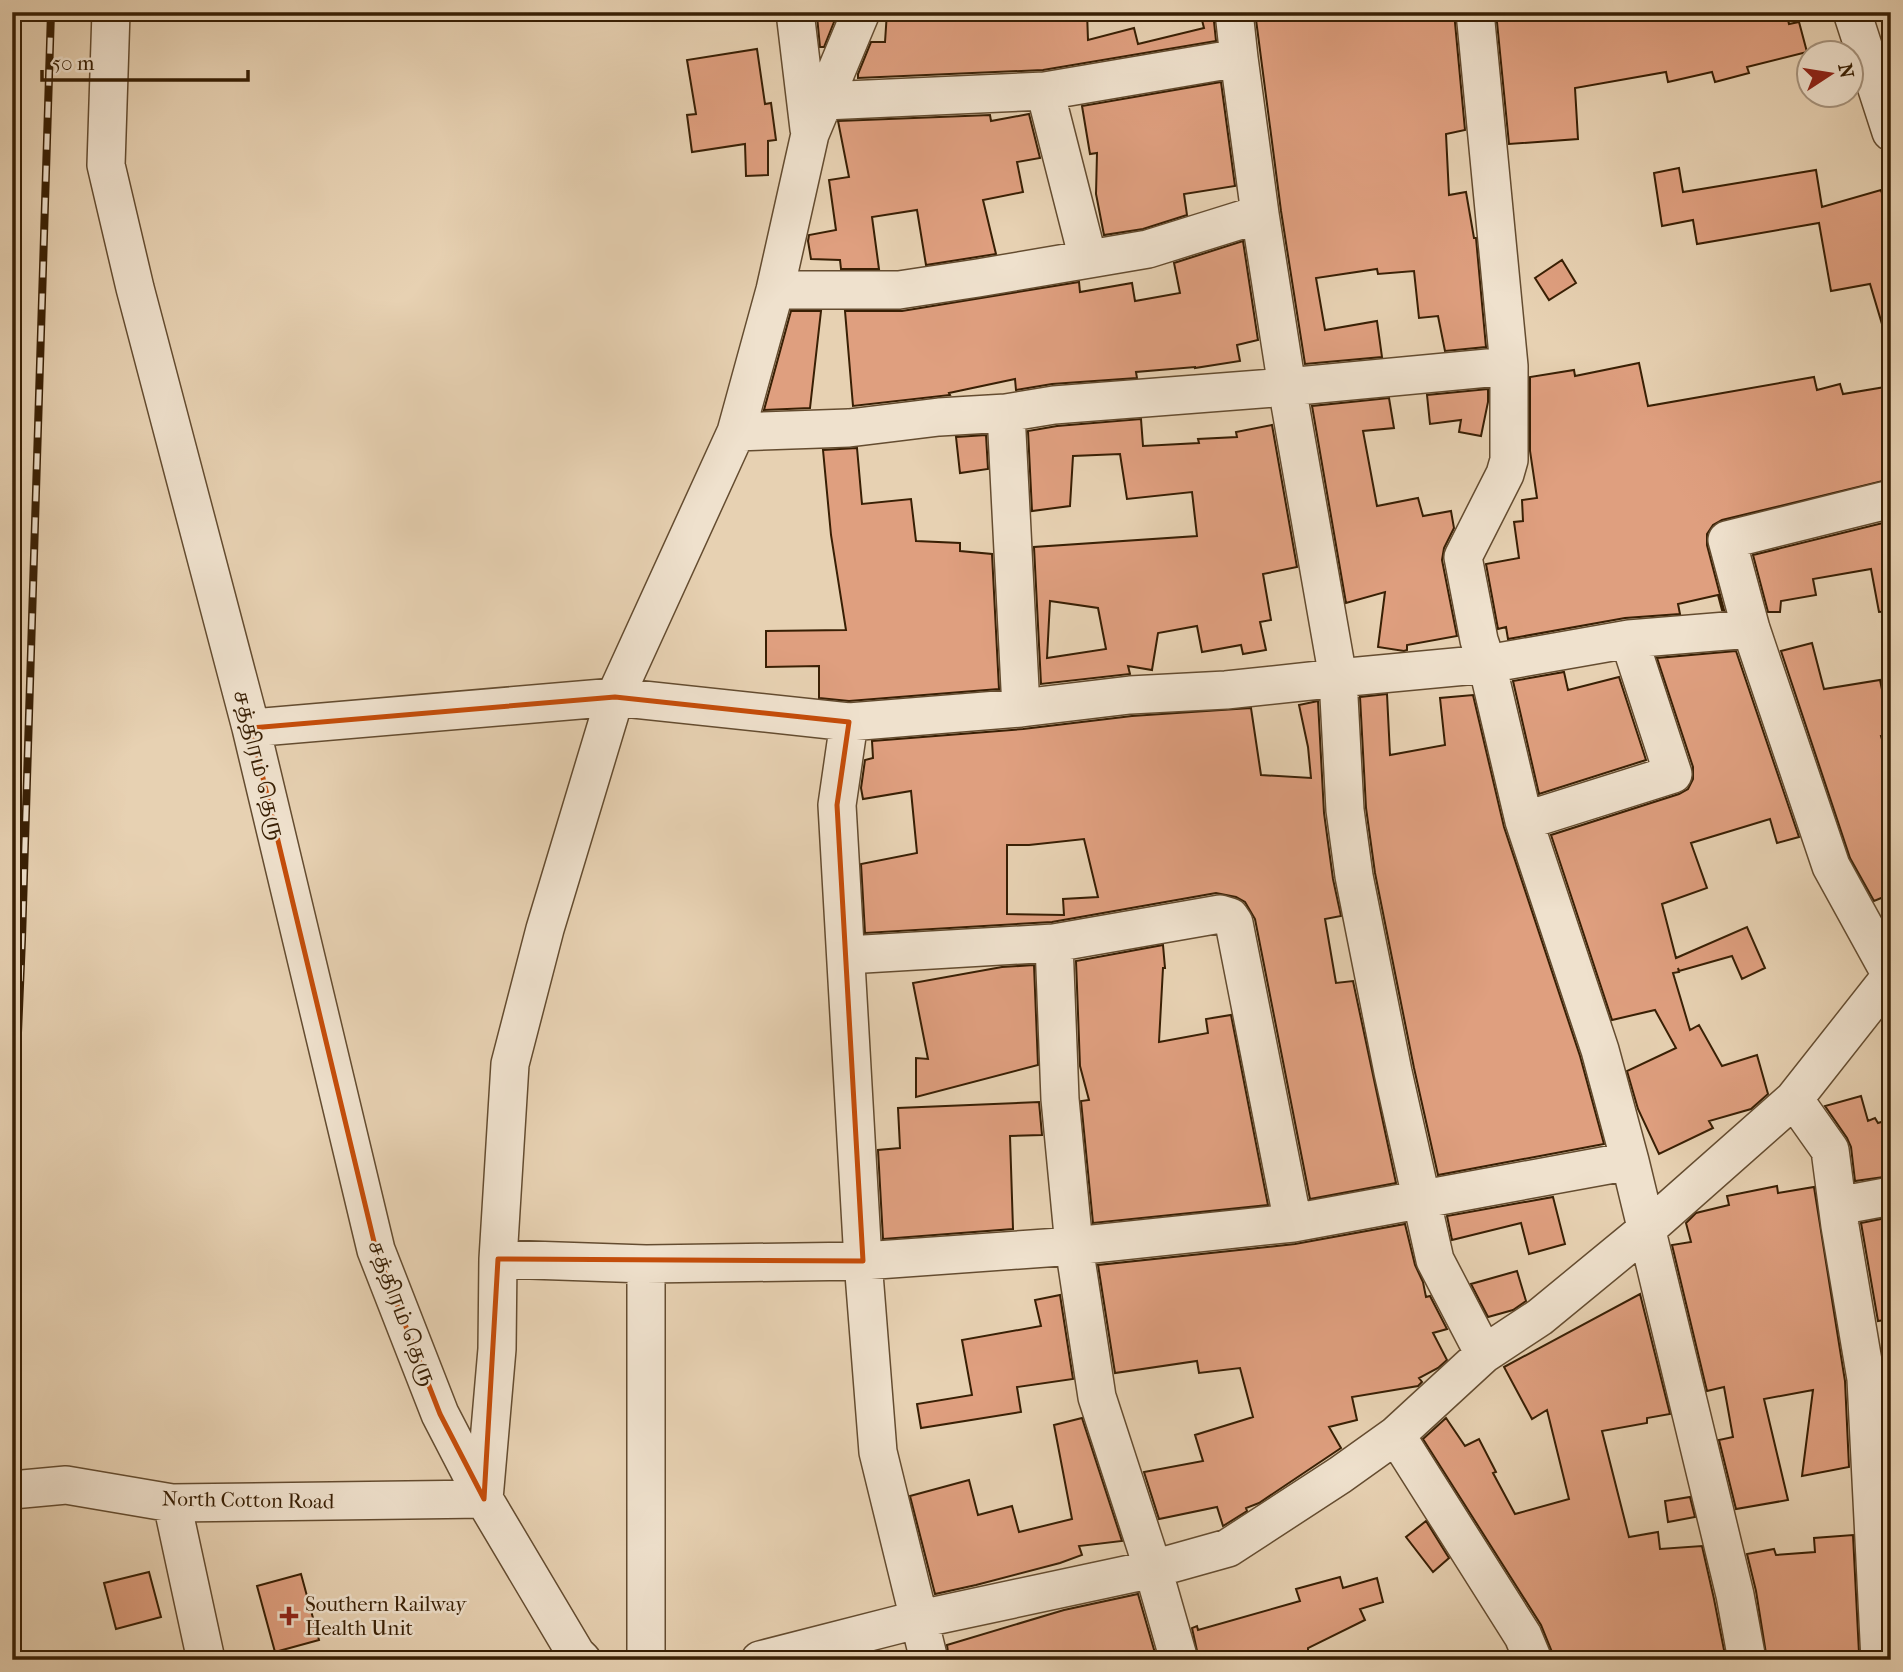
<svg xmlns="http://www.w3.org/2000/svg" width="1903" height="1672" font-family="'IM FELL French Canon','Noto Serif Tamil',serif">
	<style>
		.building { fill: #df9f7f; stroke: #381f04; stroke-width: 2; fill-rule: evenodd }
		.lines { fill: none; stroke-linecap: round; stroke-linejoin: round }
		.minor-casing { stroke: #644c30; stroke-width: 40 }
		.minor { stroke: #efe1cd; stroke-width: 37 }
		.rail-casing { stroke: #381f04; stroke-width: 8 }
		.rail { stroke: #efe1cd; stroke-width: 5; stroke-dasharray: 16; stroke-linecap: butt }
		.marked { fill: none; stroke: #c54d0a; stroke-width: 5; stroke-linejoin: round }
		.poi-dot { fill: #8f2418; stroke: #efe1cd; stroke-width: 2.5 }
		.labels { text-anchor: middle; stroke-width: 5; stroke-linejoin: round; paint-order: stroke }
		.street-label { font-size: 21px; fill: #381f04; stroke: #efe1cd }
		.poi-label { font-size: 21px; fill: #381f04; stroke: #efe1cd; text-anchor: start }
	</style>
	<rect width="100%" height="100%" fill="#e7d1b2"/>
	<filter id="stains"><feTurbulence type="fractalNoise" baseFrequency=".00286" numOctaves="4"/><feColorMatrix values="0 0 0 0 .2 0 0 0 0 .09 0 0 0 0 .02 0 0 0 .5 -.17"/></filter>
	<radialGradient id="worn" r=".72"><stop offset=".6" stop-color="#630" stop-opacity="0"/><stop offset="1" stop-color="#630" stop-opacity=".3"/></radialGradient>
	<path class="building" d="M830,12H835L836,17L824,47H820L817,16Z
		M887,12H1087L1088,40L1134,28L1138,44L1204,28L1200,12H1213L1216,41L1043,70L858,78V74L871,42H885Z
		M1255,12H1454L1465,130L1446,134L1449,195L1466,192L1474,238H1476L1486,347L1445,351L1438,316L1419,318L1414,271L1378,274L1377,269L1316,278L1325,330L1377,321L1382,357L1305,364L1281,211Z
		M1496,12H1786L1789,24L1799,22L1807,52L1747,67L1749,73L1715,82L1712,72L1668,82L1666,72L1575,88L1578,139L1509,144Z
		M757,49L765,104L771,103L776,140L768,141V175L746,176L745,144L692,152L687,115L696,114L687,60Z
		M1221,82L1235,186L1184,194L1187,215L1143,229L1104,235L1096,194L1097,153L1090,154L1082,106Z
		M1029,114L1040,158L1017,162L1023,192L983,200L996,254L926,265L917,210L872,217L879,269H841L840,260L811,259L808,241L809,235L836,230L829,180L849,177L838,121L990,115L991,121Z
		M1679,168L1683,192L1816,170L1822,207L1881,190L1891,225V333L1885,334L1870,284L1831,291L1819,223L1697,244L1693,220L1662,226L1654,173Z
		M1243,241L1258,340L1237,345L1240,361L1195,368V367L1136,372L1137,378L1052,384L1016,390L1015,379L949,393L950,395L853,406L845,311H902L1079,282L1080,292L1132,283L1135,301L1180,293L1174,263Z
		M1562,260L1576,283L1549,300L1535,278Z
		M791,311H821L810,408L764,410Z
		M1639,363L1648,406L1814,377L1817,390L1840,384L1843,394L1891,386V439H1887L1891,462V479L1722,520L1713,525L1707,534V545L1724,610H1722L1718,595L1678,604L1680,614L1625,618L1508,639L1506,627L1498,629L1486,564L1519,558L1514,522L1523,521L1522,500L1537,498L1530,451V377L1574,370L1575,376Z
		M1488,389V402L1481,436L1459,432L1461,420L1430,424L1427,395Z
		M1389,398L1394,428L1363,431L1377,506L1418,498L1423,516L1451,511L1454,528L1444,548L1442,560L1457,636L1407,645V650L1404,651L1378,647L1385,592L1346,603L1312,406Z
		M1141,419L1143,446L1199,443L1198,439L1237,437L1236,432L1272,425L1297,567L1263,574L1271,620L1260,622L1266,650L1243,654L1241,645L1202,652L1197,626L1158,633L1152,670L1128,666L1130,674L1041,684L1034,547L1197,536L1192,492L1127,499L1120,454L1073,456L1070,506L1032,511L1028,431L1057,426ZM1050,601L1098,608L1106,649L1047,658Z
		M986,435L988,469L960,473L956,437Z
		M857,448L862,504L911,499L916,541L960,543V551L992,554L999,689L849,701L819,698V666L766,667V631L846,630L831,535L823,450Z
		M1891,521V611L1879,612L1871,569L1813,579L1816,595L1781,601L1780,612H1768L1753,555Z
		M1812,643L1824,689L1880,680L1885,704L1891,703V734L1881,736L1891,770V894L1874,901L1850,858L1781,651Z
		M1736,651L1799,837L1777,843L1770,819L1691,843L1707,888L1662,904L1676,958L1747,927L1765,968L1742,979L1732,956L1679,971L1678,968L1679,972L1673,973L1690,1030L1699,1025L1722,1066L1757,1055L1768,1094L1751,1109L1709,1121L1713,1128L1659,1154L1638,1109L1627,1071L1676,1048L1655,1010L1612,1020L1551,835L1679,794L1688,789L1693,779V767L1657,658Z
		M1564,672L1568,690L1619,677L1646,760L1539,794L1513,681Z
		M1387,694L1390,755L1445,745L1440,698L1473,695L1504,827L1580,1056L1604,1144L1438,1175L1414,1068L1375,873L1366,808L1360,697Z
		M1318,701L1324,813L1333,879L1341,916L1325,919L1336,983L1353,981L1396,1183L1310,1199L1255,919L1245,902L1236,897L1216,893L1052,922L865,933L861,864L917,853L911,791L863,799L861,788L865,760L873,758L872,741L1023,729L1132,716L1251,708L1261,775L1311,778L1308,747L1299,705ZM1084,839L1098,897L1063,899L1064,915L1007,914V845H1029Z
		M1163,945L1165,968H1163L1159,1042L1208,1033L1206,1019L1231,1015L1268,1205L1093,1223L1081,1101L1089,1100L1080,1066L1076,961Z
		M1034,965L1038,1065L916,1097V1058L928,1059L913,983L1002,967Z
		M1861,1096L1868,1121L1875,1118L1878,1123L1891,1119V1176L1855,1181L1851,1147L1847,1138L1825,1106Z
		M1039,1102L1042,1135L1010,1136L1013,1229L883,1239L878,1150L900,1148L898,1108Z
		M1777,1186L1778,1193L1814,1187L1845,1381L1849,1467L1802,1476L1813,1390L1764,1399L1788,1500L1736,1509L1719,1440L1733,1437L1724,1387L1707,1391L1672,1245L1691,1242L1686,1223L1696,1213L1729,1205L1727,1196Z
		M1553,1197L1565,1244L1529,1254L1521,1223L1452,1240L1447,1216Z
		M1891,1217V1319L1878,1321L1861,1223Z
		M1405,1224L1415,1265L1423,1282L1426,1297L1430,1296L1447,1329L1433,1333L1447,1360L1438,1368L1419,1378L1422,1382L1418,1386L1352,1397L1357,1420L1329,1427L1341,1448L1259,1503L1246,1508L1247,1511L1223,1526L1217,1507L1159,1519L1144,1472L1203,1461L1195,1435L1253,1417L1240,1368L1199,1373L1197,1361L1115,1373L1098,1265L1295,1244Z
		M1517,1271L1526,1301L1513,1310L1488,1317L1471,1284Z
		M1640,1294L1670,1414L1647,1418V1423L1602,1431L1629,1537L1658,1532L1660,1549L1702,1546L1714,1599L1726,1660H1554L1552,1652L1541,1625L1423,1439L1446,1418L1465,1446L1479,1439L1496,1472L1493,1473L1515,1514L1569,1499L1547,1410L1532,1419L1504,1367Z
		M1060,1295L1073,1379L1017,1387L1021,1412L921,1428L917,1404L972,1395L962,1340L1041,1326L1035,1300Z
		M1891,1373V1454L1886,1374Z
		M1082,1418L1122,1541L1079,1546L1082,1555L1060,1563L976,1585L935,1594L910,1496L969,1480L978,1515L1012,1506L1019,1532L1072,1519L1054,1425Z
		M1690,1497L1695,1517L1668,1522L1665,1501Z
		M1426,1521L1449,1558L1433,1572L1406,1537Z
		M1853,1535L1859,1653L1828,1660H1767L1756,1591L1747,1554L1774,1549L1776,1555L1815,1552L1814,1538Z
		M149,1572L161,1617L116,1629L104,1583Z
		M301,1574L319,1640L275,1652L257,1586Z
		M1340,1577L1343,1588L1377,1578L1383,1602L1360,1609L1365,1620L1308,1648V1652L1275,1660H1199L1192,1628L1197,1626L1198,1630L1300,1601L1296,1589Z
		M1138,1594L1157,1660H949L947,1645L1064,1610Z"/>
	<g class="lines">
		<defs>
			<path id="minor" d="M111,12L106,165L135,288L251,728L376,1250L440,1414L484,1499L576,1654L582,1660
				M795,12L809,129
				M1234,12L1239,58L1260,214L1287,387L1338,678L1345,810L1354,876L1393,1072L1435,1260L1484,1354
				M1475,12L1509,366V460L1505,474L1463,557L1479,640L1487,664L1524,821L1600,1050L1630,1161L1735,1595L1747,1660
				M1852,12L1891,132
				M1045,91L1088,259
				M824,101L1045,91L1239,58
				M775,290H899L978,278L1148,249L1260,214
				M1006,413L1021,708
				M736,432L849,428L939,417L1006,413L1054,405L1287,387L1509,366
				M1891,499L1727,540L1751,629L1831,866L1891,975
				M849,722L837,805L863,1261L878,1452L929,1660
				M251,728L615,697L849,722L1021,708L1130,695L1226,690L1338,678L1487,664L1629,639L1751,629
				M1524,821L1673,774L1629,639
				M1054,943L1060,1099L1074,1246L1097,1397L1153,1569L1179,1660
				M847,955L1054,943L1220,914L1230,917L1234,923L1293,1223
				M1794,1099L1830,1150L1840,1226L1866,1379L1880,1660
				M1838,1206L1891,1196
				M498,1259L646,1264L863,1261L1074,1246L1293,1223L1630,1161
				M646,1264V1660
				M1396,1435L1523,1636L1533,1660
				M12,1490L66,1485L172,1503L484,1499
				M484,1499L497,1349L498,1259L510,1064L545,929L615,697L736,432L775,290L810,134L861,12
				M172,1503L206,1660
				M760,1660L920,1619L1153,1569L1228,1548L1340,1475L1396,1435L1484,1354L1540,1317L1647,1229L1794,1099L1891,976"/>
		</defs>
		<use href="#minor" class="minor-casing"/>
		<use href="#minor" class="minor"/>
		<defs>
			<path id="rail" d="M12,1173L22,939L51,12"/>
		</defs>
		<use href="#rail" class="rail-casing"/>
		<use href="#rail" class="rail"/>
	</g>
	<path class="marked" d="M615,697L849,722L837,805L863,1261L498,1259L484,1499L440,1414L376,1250L251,728Z"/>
	<path class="poi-dot" d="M285.5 1605.5h7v7h7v7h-7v7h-7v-7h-7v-7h7z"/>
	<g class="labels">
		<g class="street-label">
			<text transform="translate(259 765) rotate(76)" y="7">சத்திரம் தெரு</text>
			<text transform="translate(402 1313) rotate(69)" y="7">சத்திரம் தெரு</text>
			<text transform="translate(248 1500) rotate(1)" y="7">North Cotton Road</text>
		</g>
		<g class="poi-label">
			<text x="305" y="1611">Southern Railway<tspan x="305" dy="24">Health Unit</tspan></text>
		</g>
	</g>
	<rect width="1903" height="1672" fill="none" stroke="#e7d1b2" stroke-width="42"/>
	<rect x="14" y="14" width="1875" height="1644" fill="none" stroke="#381f04" stroke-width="3.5"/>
	<rect x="21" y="21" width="1861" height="1630" fill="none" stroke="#381f04" stroke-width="2"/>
	<g transform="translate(1830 74) rotate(78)"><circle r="33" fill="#efe1cd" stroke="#a6937d" stroke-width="2"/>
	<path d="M0-5L12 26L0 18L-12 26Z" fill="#8f2418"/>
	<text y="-10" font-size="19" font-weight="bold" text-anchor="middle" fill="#381f04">N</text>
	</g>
	<path d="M42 70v10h206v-10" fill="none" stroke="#381f04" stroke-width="3.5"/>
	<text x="52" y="70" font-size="21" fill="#381f04" stroke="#efe1cd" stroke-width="5" paint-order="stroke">50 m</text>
	<rect width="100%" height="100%" filter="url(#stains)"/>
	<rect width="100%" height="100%" fill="url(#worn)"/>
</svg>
